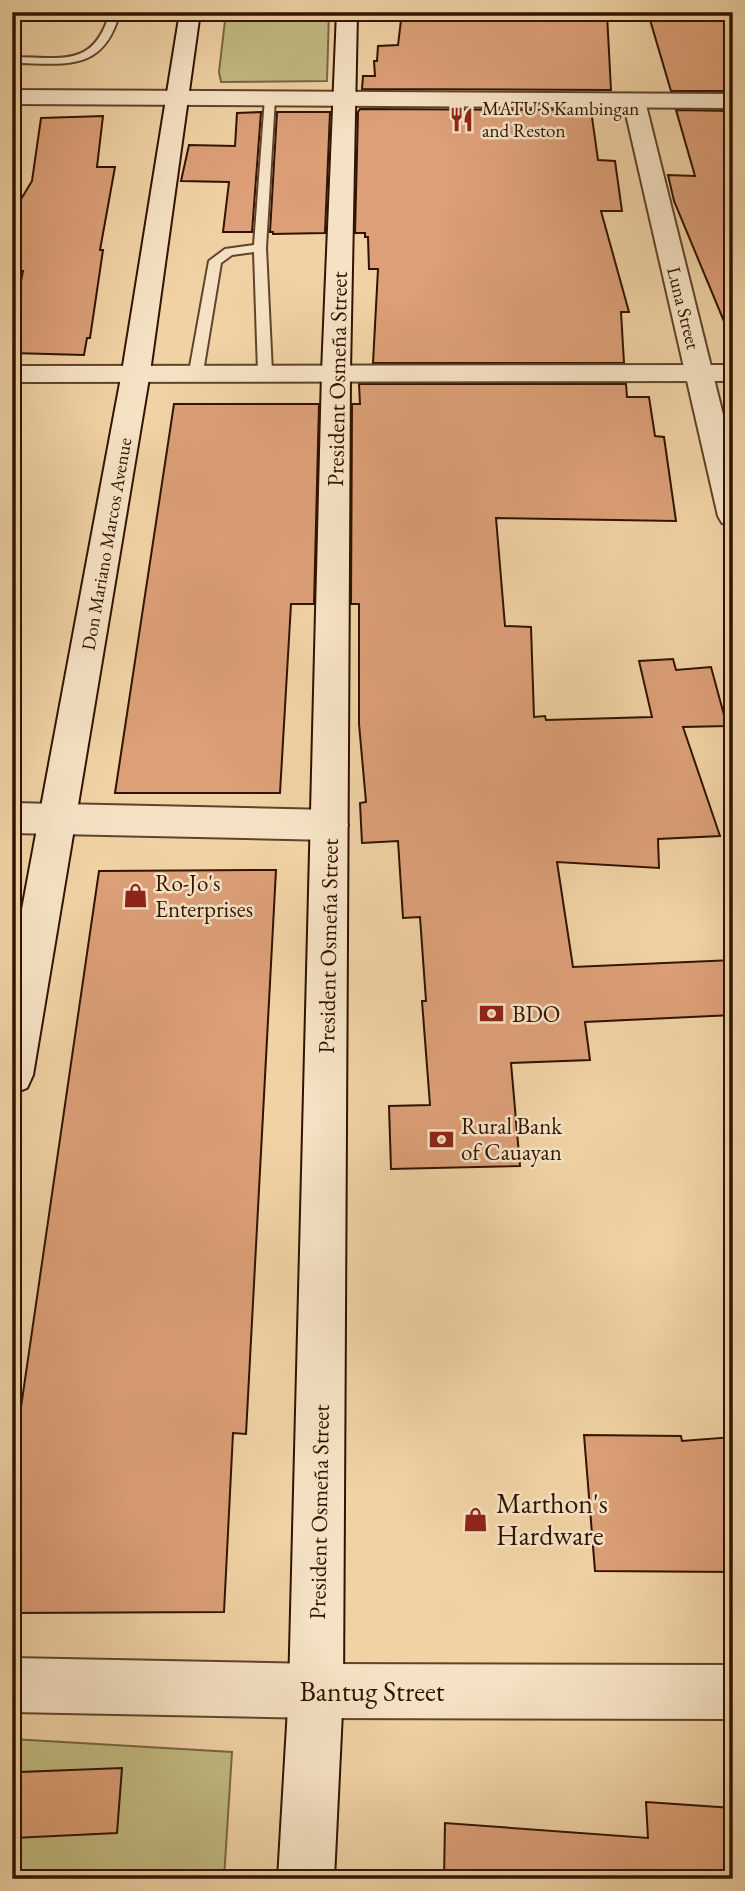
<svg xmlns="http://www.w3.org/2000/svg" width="745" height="1891" font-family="'EB Garamond',serif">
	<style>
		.green { fill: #c1ba81; stroke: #786641; stroke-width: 2 }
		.building { fill: #dc9f78; stroke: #301301; stroke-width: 2 }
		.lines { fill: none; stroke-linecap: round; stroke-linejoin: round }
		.service-casing { stroke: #60432a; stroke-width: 4 }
		.minor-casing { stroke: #60432a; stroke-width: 4 }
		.tertiary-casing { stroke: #60432a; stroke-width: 4 }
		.secondary-casing { stroke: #301301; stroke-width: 4 }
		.service { fill: #f5e2c4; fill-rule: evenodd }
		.minor { fill: #f5e2c4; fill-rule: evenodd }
		.tertiary { fill: #f5e2c4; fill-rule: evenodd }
		.secondary { fill: #f5e2c4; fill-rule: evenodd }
		.labels { text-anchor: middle; stroke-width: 5; stroke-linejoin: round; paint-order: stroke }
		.far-poi-label { font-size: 19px; fill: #301301; stroke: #f5e2c4; text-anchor: start }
		.far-street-label { font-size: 19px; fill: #301301; stroke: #f5e2c4 }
		.street-label { font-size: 23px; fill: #301301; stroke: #f5e2c4 }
		.poi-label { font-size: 23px; fill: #301301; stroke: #f5e2c4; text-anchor: start }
		.near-poi-label { font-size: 28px; fill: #301301; stroke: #f5e2c4; text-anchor: start }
		.near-street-label { font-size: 28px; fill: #301301; stroke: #f5e2c4 }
	</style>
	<rect width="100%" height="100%" fill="#f0d2a5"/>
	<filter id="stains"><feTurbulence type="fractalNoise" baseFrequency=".00286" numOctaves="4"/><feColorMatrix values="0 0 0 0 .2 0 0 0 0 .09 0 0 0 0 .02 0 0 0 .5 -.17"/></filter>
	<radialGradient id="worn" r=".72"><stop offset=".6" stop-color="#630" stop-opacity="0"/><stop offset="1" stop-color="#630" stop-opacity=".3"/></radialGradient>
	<path class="green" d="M226,12H329L327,81L221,82L219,72Z
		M12,1739L232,1752L224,1879H12Z"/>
	<path class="building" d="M402,12L607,14L611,90L362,89L363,76H375L374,61H377L378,46L398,45Z
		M733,12V91H671L648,13Z
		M360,109L591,110L598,160L615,161L622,211H601L629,312H621L624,363H373L378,269H369L368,237H365V233H355L358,112Z
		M676,110L733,111V152H728L733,175V343L674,201L668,175L695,176Z
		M261,112L252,232H223L229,182L181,181L189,145L235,146L237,113Z
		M277,112H330L325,233L273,234V232H270Z
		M103,116L97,167H115L100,250H103L90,338H87L84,355L12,353V326L23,271H12V214L32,181L41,118Z
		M359,384H626L627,397H649L655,436L664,437L676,521L496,518L505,626L531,627L534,717L545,716L546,720L652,717L639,661L673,659L676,670L711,667L727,726L683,727L720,836L658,839L659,868L557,862L573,967L733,960V1015L585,1022L590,1060L511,1063L520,1166L391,1169L389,1106L430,1105L422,1001H426L420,917L403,918L398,841L362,843L360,803L366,802L359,724V604H351L352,404H360Z
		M174,404H319L314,604H291L280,793H115Z
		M276,870L246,1434L233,1433L224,1612L12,1613V1469L99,871Z
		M584,1435L681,1436L682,1441L733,1437V1572L595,1571Z
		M122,1768L117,1833L13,1838L20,1772Z
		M646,1802L733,1808V1879H444L445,1823L648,1838Z"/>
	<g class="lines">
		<defs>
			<path id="service" d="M110,12H120C103,74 65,63 12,63V57C61,57 94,69 110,12Z
				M270,95L275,98L266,248L272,372L265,376L258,372L254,252L232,255L221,263L203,372L201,375H191L189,372L209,261L225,249L254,245L265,98Z"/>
			<path id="minor" d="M634,94L642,96L645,101L733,455V526L722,523L718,516L623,101L626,96Z
				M12,803L330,810L343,815L348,825L343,835L330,840L12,833Z"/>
			<path id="tertiary" d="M12,90L733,94V108L12,104Z
				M733,365V381L12,382V366Z
				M12,1658L316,1664L733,1665V1719L316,1718L12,1712Z"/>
			<path id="secondary" d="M180,12H200L150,372L33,1075L27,1088L12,1094V963L122,372Z
				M337,12H357L350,372L343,1691L334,1879H278L289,1691L322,372Z"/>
		</defs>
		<use href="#service" class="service-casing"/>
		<use href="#minor" class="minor-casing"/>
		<use href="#tertiary" class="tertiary-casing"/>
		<use href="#secondary" class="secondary-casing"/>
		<use href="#service" class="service"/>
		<use href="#minor" class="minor"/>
		<use href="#tertiary" class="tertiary"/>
		<use href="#secondary" class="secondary"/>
	</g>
	<defs>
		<symbol id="restaurant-bare" viewBox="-9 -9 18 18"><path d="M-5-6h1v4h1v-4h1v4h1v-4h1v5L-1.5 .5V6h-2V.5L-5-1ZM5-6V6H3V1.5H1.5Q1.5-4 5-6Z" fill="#8f2418" stroke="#f5e2c4" stroke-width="2.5" paint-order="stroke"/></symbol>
		<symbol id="shop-bare" viewBox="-9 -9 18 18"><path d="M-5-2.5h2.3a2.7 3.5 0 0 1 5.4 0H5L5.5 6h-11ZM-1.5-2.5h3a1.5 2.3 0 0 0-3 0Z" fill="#8f2418" stroke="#f5e2c4" stroke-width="2.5" paint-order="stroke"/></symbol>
		<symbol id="bank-bare" viewBox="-9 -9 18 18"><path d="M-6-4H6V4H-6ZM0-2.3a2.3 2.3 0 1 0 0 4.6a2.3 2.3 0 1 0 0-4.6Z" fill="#8f2418" stroke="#f5e2c4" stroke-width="2.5" paint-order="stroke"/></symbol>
	</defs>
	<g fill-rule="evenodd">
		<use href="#restaurant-bare" x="444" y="102" width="35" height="35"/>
		<use href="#shop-bare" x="118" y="878" width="35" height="35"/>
		<use href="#bank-bare" x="474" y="996" width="35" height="35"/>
		<use href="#bank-bare" x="424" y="1122" width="35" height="35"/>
		<use href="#shop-bare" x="458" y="1502" width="35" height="35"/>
	</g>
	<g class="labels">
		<g class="far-poi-label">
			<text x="482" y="115">MATU'S Kambingan<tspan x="482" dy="22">and Reston</tspan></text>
		</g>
		<g class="far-street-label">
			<text transform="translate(684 308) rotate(76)" y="7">Luna Street</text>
			<text transform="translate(106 544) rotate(-80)" y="7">Don Mariano Marcos Avenue</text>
		</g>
		<g class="street-label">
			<text transform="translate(337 379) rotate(-89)" y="8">President Osmeña Street</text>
			<text transform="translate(328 946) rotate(-89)" y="8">President Osmeña Street</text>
			<text transform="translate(319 1512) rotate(-89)" y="8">President Osmeña Street</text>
		</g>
		<g class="poi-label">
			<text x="155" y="891">Ro-Jo's<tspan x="155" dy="26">Enterprises</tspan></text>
			<text x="512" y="1022">BDO</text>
			<text x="461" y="1134">Rural Bank<tspan x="461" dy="26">of Cauayan</tspan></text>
		</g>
		<g class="near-poi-label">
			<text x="496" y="1513">Marthon's<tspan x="496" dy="32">Hardware</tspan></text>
		</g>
		<g class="near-street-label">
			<text x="372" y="1701">Bantug Street</text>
		</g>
	</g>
	<rect width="745" height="1891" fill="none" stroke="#f0d2a5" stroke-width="42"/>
	<rect x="14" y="14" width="717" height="1863" fill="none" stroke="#301301" stroke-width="3.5"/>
	<rect x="21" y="21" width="703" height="1849" fill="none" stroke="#301301" stroke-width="2"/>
	<rect width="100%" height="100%" filter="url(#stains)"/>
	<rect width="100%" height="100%" fill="url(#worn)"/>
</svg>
